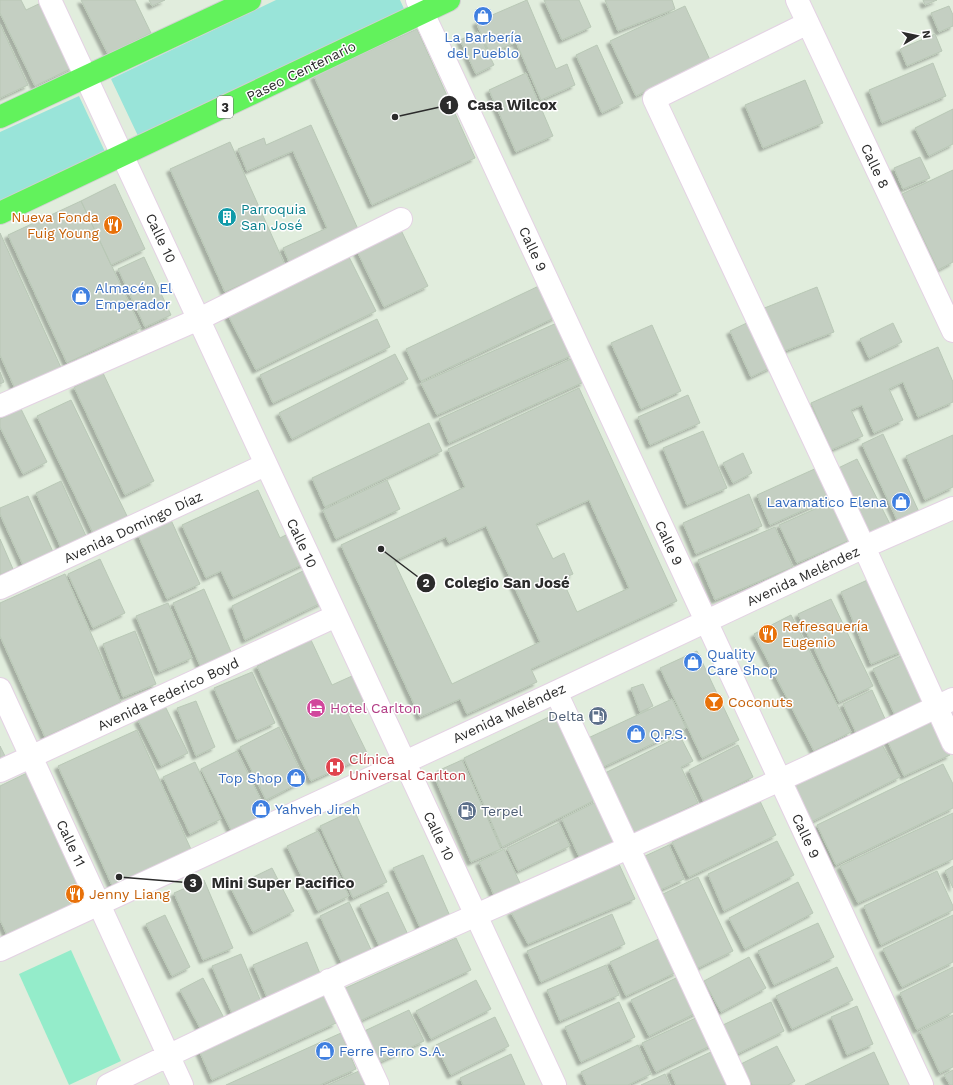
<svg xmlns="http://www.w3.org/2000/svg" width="953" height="1085" font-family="'Work Sans',sans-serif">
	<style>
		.green { fill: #99e4d9 }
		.pitch { fill: #94ecca }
		.building { fill: #c4cfc2; stroke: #b9c8b6; fill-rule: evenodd; filter: url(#shadow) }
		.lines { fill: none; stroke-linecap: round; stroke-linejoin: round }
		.minor-casing { stroke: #e4d2e4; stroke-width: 24 }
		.major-casing { stroke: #d0d0d0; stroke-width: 24 }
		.minor { stroke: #fff; stroke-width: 22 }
		.major { stroke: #62f25c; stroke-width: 22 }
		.labels { text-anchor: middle; stroke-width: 3; stroke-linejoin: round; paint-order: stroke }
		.shield { fill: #fff; stroke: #6b6b6b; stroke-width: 1 }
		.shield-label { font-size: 13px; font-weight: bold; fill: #2b2b2b }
		.shop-label { font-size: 14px; fill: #366cbe; stroke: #fff; text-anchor: start }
		.street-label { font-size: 14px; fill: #2b2b2b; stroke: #fff }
		.culture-label { font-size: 14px; fill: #0d838f; stroke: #fff; text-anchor: start }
		.food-label { font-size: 14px; fill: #c56008; stroke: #fff; text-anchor: start }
		.hotel-label { font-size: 14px; fill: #b23c85; stroke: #fff; text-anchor: start }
		.service-label { font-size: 14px; fill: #4e5e75; stroke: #fff; text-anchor: end }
		.health-label { font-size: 14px; fill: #be3a42; stroke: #fff; text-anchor: start }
		.leader { fill: none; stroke: #2b2b2b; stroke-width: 1.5 }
		.callout-dot { fill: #2b2b2b; stroke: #fff; stroke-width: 1.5 }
		.mark-label { font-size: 12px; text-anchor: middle; font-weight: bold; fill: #fff }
		.callout-label { font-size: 15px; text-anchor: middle; font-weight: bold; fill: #2b2b2b; stroke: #fff; stroke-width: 3; stroke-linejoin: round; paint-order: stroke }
	</style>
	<defs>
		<filter id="shadow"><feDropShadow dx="-3.5" dy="3.5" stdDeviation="1" flood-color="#0004"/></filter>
	</defs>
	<rect width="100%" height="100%" fill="#e1eddd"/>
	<path class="green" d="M276,0H400L405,11L139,138L111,79Z
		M79,96L107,156L0,205V132Z"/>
	<path class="pitch" d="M71,950L121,1061L69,1085L19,974Z"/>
	<path class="building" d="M0,0H21L26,10L43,2L74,67L35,86L0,13Z
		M81,0H135L151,33L108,54Z
		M149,0H165L152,6Z
		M527,0L556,69L567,64L575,85L541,100L516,42L490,54L476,22Z
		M544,0H579L591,27L562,40Z
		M605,0H672L675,9L618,31Z
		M923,0H937L925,5Z
		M685,6L710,60L636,96L610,41Z
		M949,6L953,15V26L939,32L931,13Z
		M0,24L28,85L0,98Z
		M417,29L475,158L372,205L314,76Z
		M478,32L494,65L476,74L460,40Z
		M935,34L942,51L907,66L900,49Z
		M597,45L623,103L602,113L576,55Z
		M933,63L946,96L882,123L869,90Z
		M526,73L553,136L516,152L489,90Z
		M805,80L823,123L763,148L745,105Z
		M953,109V144L929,156L915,128Z
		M311,125L362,238L292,269L283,248L327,228L293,151L247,171L238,149L264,138L266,145Z
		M230,142L285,265L225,292L170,169Z
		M920,157L930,178L903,189L894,168Z
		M953,170V262L938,270L902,194Z
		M115,184L145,249L111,265L81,201Z
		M81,201L141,328L67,363L8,235Z
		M400,228L428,286L384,307L356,249Z
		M0,233L63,372L17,393L0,355Z
		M347,253L376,311L256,370L227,313Z
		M144,257L171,315L145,327L118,269Z
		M541,285L556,317L421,381L406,349Z
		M817,287L834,332L779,353L762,309Z
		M377,319L390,347L273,403L260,375Z
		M751,321L772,367L751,377L730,331Z
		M559,322L573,355L437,415L421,383Z
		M893,323L902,342L869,358L860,339Z
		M652,325L681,391L641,409L611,343Z
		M938,347L953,382V402L918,417L903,382L889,389L903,420L874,433L862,405L851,410L863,436L831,450L811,403Z
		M395,354L408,379L292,439L279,413Z
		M573,358L584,382L449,443L439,419Z
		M0,372L4,382L0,384Z
		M103,373L154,481L125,495L74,387Z
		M579,388L677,601L531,669L537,682L467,714L460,699L420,717L341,545L465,487L448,449ZM589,500L629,588L577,612L562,579L573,574L564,553L553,559L536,524ZM486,526L540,642L452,684L394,561L446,537L449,543Z
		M688,395L700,423L650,445L638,417Z
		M71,400L127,516L93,533L37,416Z
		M21,409L47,462L23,474L0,427V419Z
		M429,423L442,451L325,507L312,478Z
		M703,431L727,488L687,505L663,448Z
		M883,434L919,512L898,522L862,444Z
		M953,435V487L925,500L906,456Z
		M743,453L752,473L733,483L723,463Z
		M857,459L890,524L865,537L832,471Z
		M819,467L833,497L770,525L757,495Z
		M387,480L400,509L336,539L323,510Z
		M61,481L86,536L61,548L36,493Z
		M258,490L280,538L292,532L306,563L233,597L221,571L206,578L182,525Z
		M749,494L762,526L696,554L683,523Z
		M28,496L53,552L23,565L0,514V508Z
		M833,501L850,540L797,563L779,525Z
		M171,520L200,584L167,599L138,535Z
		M775,527L793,567L715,600L698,560Z
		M0,539L13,569L0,575Z
		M100,559L125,613L93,628L68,574Z
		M307,569L323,602L245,640L232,606Z
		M65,574L121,702L45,737L0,636V603Z
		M872,578L903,651L871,664L841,592Z
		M204,589L232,654L201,668L173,603Z
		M831,599L873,686L839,702L798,614Z
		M168,603L192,658L159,672L136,616Z
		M791,615L851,732L814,751L754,634Z
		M135,631L156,684L123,697L103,644Z
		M311,640L332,685L352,676L365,704L347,712L368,755L311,781L257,666Z
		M697,651L739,740L702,758L660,668Z
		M903,655L926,703L896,717L873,669Z
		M252,672L275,723L237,740L214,688Z
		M643,684L653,706L640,712L631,688Z
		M872,690L886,721L857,735L843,704Z
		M672,699L686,728L599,769L586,739Z
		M196,701L215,747L196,756L177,708Z
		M165,706L188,753L161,766L138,720Z
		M557,713L597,799L502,847L464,758Z
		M931,717L950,755L904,776L886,738Z
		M279,727L305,780L266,800L240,747Z
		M137,730L194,856L115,892L58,766Z
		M680,736L693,761L681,767L698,803L633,834L605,773Z
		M880,741L900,777L811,822L790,784Z
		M738,745L753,777L704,802L689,770Z
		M0,746L6,758L0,760Z
		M237,751L268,814L232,832L201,769Z
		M462,760L501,849L471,862L433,773Z
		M195,762L221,819L190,834L163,777Z
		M943,764L953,784V808L836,865L817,825Z
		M27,773L87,899L8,937L0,920V786Z
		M759,799L776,835L689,877L672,842Z
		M600,800L620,843L581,861L562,819Z
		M354,810L387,882L353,898L320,826Z
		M953,813V859L858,903L840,866Z
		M559,823L570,846L518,871L507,848Z
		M318,831L349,896L318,911L287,846Z
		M777,841L794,875L724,911L708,874Z
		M669,845L684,879L658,891L643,857Z
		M504,849L520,883L494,895L479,862Z
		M423,855L453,923L424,936L393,868Z
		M618,862L635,899L528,944L511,912Z
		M953,866V888L945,871Z
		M272,868L294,911L253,932L231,888Z
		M937,871L953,906V910L881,945L864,906Z
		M698,877L733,951L696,969L661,895Z
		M204,880L233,948L203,960L174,893Z
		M798,882L813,913L745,949L729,918Z
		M388,892L410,939L382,952L360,905Z
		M349,902L374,956L345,970L320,916Z
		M612,914L625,944L541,982L527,951Z
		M165,915L190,967L172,976L146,924Z
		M953,915V962L902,987L883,949Z
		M818,923L834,957L774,985L758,951Z
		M456,938L471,970L353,1024L339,991Z
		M661,938L677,972L626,996L610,962Z
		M307,942L323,981L270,1004L253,965Z
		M241,954L264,1009L235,1021L212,966Z
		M749,957L766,988L721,1012L704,981Z
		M606,965L619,995L560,1021L547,990Z
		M837,967L853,1000L792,1029L776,996Z
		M953,967V1012L917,1030L900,993Z
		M680,976L698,1012L649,1036L631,1000Z
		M203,978L224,1018L201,1030L180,990Z
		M476,980L491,1009L431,1039L416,1011Z
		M322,990L336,1023L212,1080L198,1048Z
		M619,1002L635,1037L581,1062L565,1027Z
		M771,1002L784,1031L737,1054L723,1025Z
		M857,1006L873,1044L847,1055L831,1017Z
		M409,1010L424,1041L373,1065L358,1034Z
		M953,1015V1067L940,1073L920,1031Z
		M700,1016L714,1044L656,1072L642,1043Z
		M495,1017L509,1046L451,1075L436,1045Z
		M341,1033L356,1069L320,1085H226Z
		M638,1045L651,1074L628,1085H587L581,1072Z
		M777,1046L795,1081L788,1085H752L741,1064Z
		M713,1051L729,1085H676L670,1071Z
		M874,1052L889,1085H805Z
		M511,1054L525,1085H463L460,1078Z
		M953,1070V1085H950L944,1075Z
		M359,1071L365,1085H328Z
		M665,1074L670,1085H641Z"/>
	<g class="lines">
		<defs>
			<path id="minor" d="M50,0L555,1085
				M417,0L922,1085
				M797,0L953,331
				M808,23L654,99L864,547L953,743
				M0,406L199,319L401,219
				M0,588L265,465
				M0,689L182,1085
				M556,692L739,1085
				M0,771L336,616
				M0,950L556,692L864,547L953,508
				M329,980L378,1085
				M108,1085C386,948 674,834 953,699"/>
			<path id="major" d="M0,117L250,0
				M0,213L449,0"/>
		</defs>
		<use href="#minor" class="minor-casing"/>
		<use href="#major" class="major-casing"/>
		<use href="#minor" class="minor"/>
		<use href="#major" class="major"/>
	</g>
	<defs>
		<symbol id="shop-disc" viewBox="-11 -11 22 22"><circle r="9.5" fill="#3f7fe0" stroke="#fff"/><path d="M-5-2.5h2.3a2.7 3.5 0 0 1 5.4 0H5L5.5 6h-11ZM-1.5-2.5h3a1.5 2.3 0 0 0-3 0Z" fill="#fff"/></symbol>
		<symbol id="building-disc" viewBox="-11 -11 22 22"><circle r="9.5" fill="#0f9aa8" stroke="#fff"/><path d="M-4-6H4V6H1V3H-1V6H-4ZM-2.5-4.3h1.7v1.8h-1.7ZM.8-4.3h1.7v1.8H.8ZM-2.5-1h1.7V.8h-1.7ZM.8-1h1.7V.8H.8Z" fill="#fff"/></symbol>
		<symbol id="restaurant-disc" viewBox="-11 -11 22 22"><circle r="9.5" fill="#e8710a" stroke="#fff"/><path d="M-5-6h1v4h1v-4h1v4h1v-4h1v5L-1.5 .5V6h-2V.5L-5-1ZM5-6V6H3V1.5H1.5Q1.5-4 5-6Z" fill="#fff"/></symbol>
		<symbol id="bar-disc" viewBox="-11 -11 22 22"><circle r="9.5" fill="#e8710a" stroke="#fff"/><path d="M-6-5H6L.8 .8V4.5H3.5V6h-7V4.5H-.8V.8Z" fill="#fff"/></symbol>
		<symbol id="hotel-disc" viewBox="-11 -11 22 22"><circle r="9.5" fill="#d1479c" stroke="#fff"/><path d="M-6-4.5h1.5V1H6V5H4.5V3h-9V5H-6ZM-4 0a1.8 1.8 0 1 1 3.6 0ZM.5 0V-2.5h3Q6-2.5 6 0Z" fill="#fff"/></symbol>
		<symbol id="fuel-disc" viewBox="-11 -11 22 22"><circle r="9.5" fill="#5c6f8a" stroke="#fff"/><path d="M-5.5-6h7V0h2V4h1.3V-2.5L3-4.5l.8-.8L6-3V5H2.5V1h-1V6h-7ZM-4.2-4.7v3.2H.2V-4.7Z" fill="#fff"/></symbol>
		<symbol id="hospital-disc" viewBox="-11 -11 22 22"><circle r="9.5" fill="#e0444e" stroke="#fff"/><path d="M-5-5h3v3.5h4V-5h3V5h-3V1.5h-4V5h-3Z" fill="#fff"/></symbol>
	</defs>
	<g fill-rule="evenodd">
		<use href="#shop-disc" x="472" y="5" width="22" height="22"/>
		<use href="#building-disc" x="216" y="206" width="22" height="22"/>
		<use href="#restaurant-disc" x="102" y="214" width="22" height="22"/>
		<use href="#shop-disc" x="70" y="285" width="22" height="22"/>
		<use href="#shop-disc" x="890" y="491" width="22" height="22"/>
		<use href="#restaurant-disc" x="757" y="623" width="22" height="22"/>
		<use href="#shop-disc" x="682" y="651" width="22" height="22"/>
		<use href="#bar-disc" x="703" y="691" width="22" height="22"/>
		<use href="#hotel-disc" x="305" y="697" width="22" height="22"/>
		<use href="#fuel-disc" x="587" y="705" width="22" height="22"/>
		<use href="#shop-disc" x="625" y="723" width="22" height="22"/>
		<use href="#hospital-disc" x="324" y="756" width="22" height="22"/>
		<use href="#shop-disc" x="285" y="767" width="22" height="22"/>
		<use href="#shop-disc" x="250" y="798" width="22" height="22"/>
		<use href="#fuel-disc" x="456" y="800" width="22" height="22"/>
		<use href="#restaurant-disc" x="64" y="883" width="22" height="22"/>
		<use href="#shop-disc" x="314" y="1040" width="22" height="22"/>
	</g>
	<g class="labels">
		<rect class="shield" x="217" y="96" width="16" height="22" rx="3"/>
		<g class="shield-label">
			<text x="225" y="112">3</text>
		</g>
		<g class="shop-label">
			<text x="483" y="42" text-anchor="middle">La Barbería<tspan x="483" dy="16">del Pueblo</tspan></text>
			<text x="95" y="293">Almacén El<tspan x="95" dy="16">Emperador</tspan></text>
			<text x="887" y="507" text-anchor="end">Lavamatico Elena</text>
			<text x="707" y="659">Quality<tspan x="707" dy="16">Care Shop</tspan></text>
			<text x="650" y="739">Q.P.S.</text>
			<text x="282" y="783" text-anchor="end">Top Shop</text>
			<text x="275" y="814">Yahveh Jireh</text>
			<text x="339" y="1056">Ferre Ferro S.A.</text>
		</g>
		<g class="street-label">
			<text transform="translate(301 71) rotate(-26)" y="5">Paseo Centenario</text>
			<text transform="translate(875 166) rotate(65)" y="5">Calle 8</text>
			<text transform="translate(161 238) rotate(65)" y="5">Calle 10</text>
			<text transform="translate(533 249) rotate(65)" y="5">Calle 9</text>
			<text transform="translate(133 527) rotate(-25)" y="5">Avenida Domingo Díaz</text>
			<text transform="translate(302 543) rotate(65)" y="5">Calle 10</text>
			<text transform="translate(669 543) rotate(65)" y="5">Calle 9</text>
			<text transform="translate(803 576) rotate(-25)" y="5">Avenida Meléndez</text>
			<text transform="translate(168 694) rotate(-25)" y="5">Avenida Federico Boyd</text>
			<text transform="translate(509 713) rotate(-25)" y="5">Avenida Meléndez</text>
			<text transform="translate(439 836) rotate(64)" y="5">Calle 10</text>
			<text transform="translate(806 836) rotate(65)" y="5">Calle 9</text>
			<text transform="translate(71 843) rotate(65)" y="5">Calle 11</text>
		</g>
		<g class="culture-label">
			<text x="241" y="214">Parroquia<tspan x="241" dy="16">San José</tspan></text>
		</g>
		<g class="food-label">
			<text x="99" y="222" text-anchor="end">Nueva Fonda<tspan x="99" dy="16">Fuig Young</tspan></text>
			<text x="782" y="631">Refresquería<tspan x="782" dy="16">Eugenio</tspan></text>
			<text x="728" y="707">Coconuts</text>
			<text x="89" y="899">Jenny Liang</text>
		</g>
		<g class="hotel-label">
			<text x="330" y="713">Hotel Carlton</text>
		</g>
		<g class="service-label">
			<text x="584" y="721">Delta</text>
			<text x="481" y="816" text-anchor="start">Terpel</text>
		</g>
		<g class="health-label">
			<text x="349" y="764">Clínica<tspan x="349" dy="16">Universal Carlton</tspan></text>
		</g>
	</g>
	<path class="leader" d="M395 117L449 105M381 549L426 583M119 877L193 883"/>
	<g class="callout-dot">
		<circle cx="395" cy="117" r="4"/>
		<circle cx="381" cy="549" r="4"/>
		<circle cx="119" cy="877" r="4"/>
		<circle cx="449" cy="105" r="10"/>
		<circle cx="426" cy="583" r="10"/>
		<circle cx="193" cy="883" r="10"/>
	</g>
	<g class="mark-label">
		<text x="449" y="109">1</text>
		<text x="426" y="587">2</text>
		<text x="193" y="887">3</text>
	</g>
	<g class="callout-label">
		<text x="512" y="110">Casa Wilcox</text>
		<text x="507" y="588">Colegio San José</text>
		<text x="283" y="888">Mini Super Pacifico</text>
	</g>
	<g transform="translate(917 36) rotate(81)" stroke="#ffffff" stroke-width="3" paint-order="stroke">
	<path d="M0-3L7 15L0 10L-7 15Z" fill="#2b2b2b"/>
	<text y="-6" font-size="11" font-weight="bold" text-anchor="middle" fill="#2b2b2b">N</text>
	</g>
</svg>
